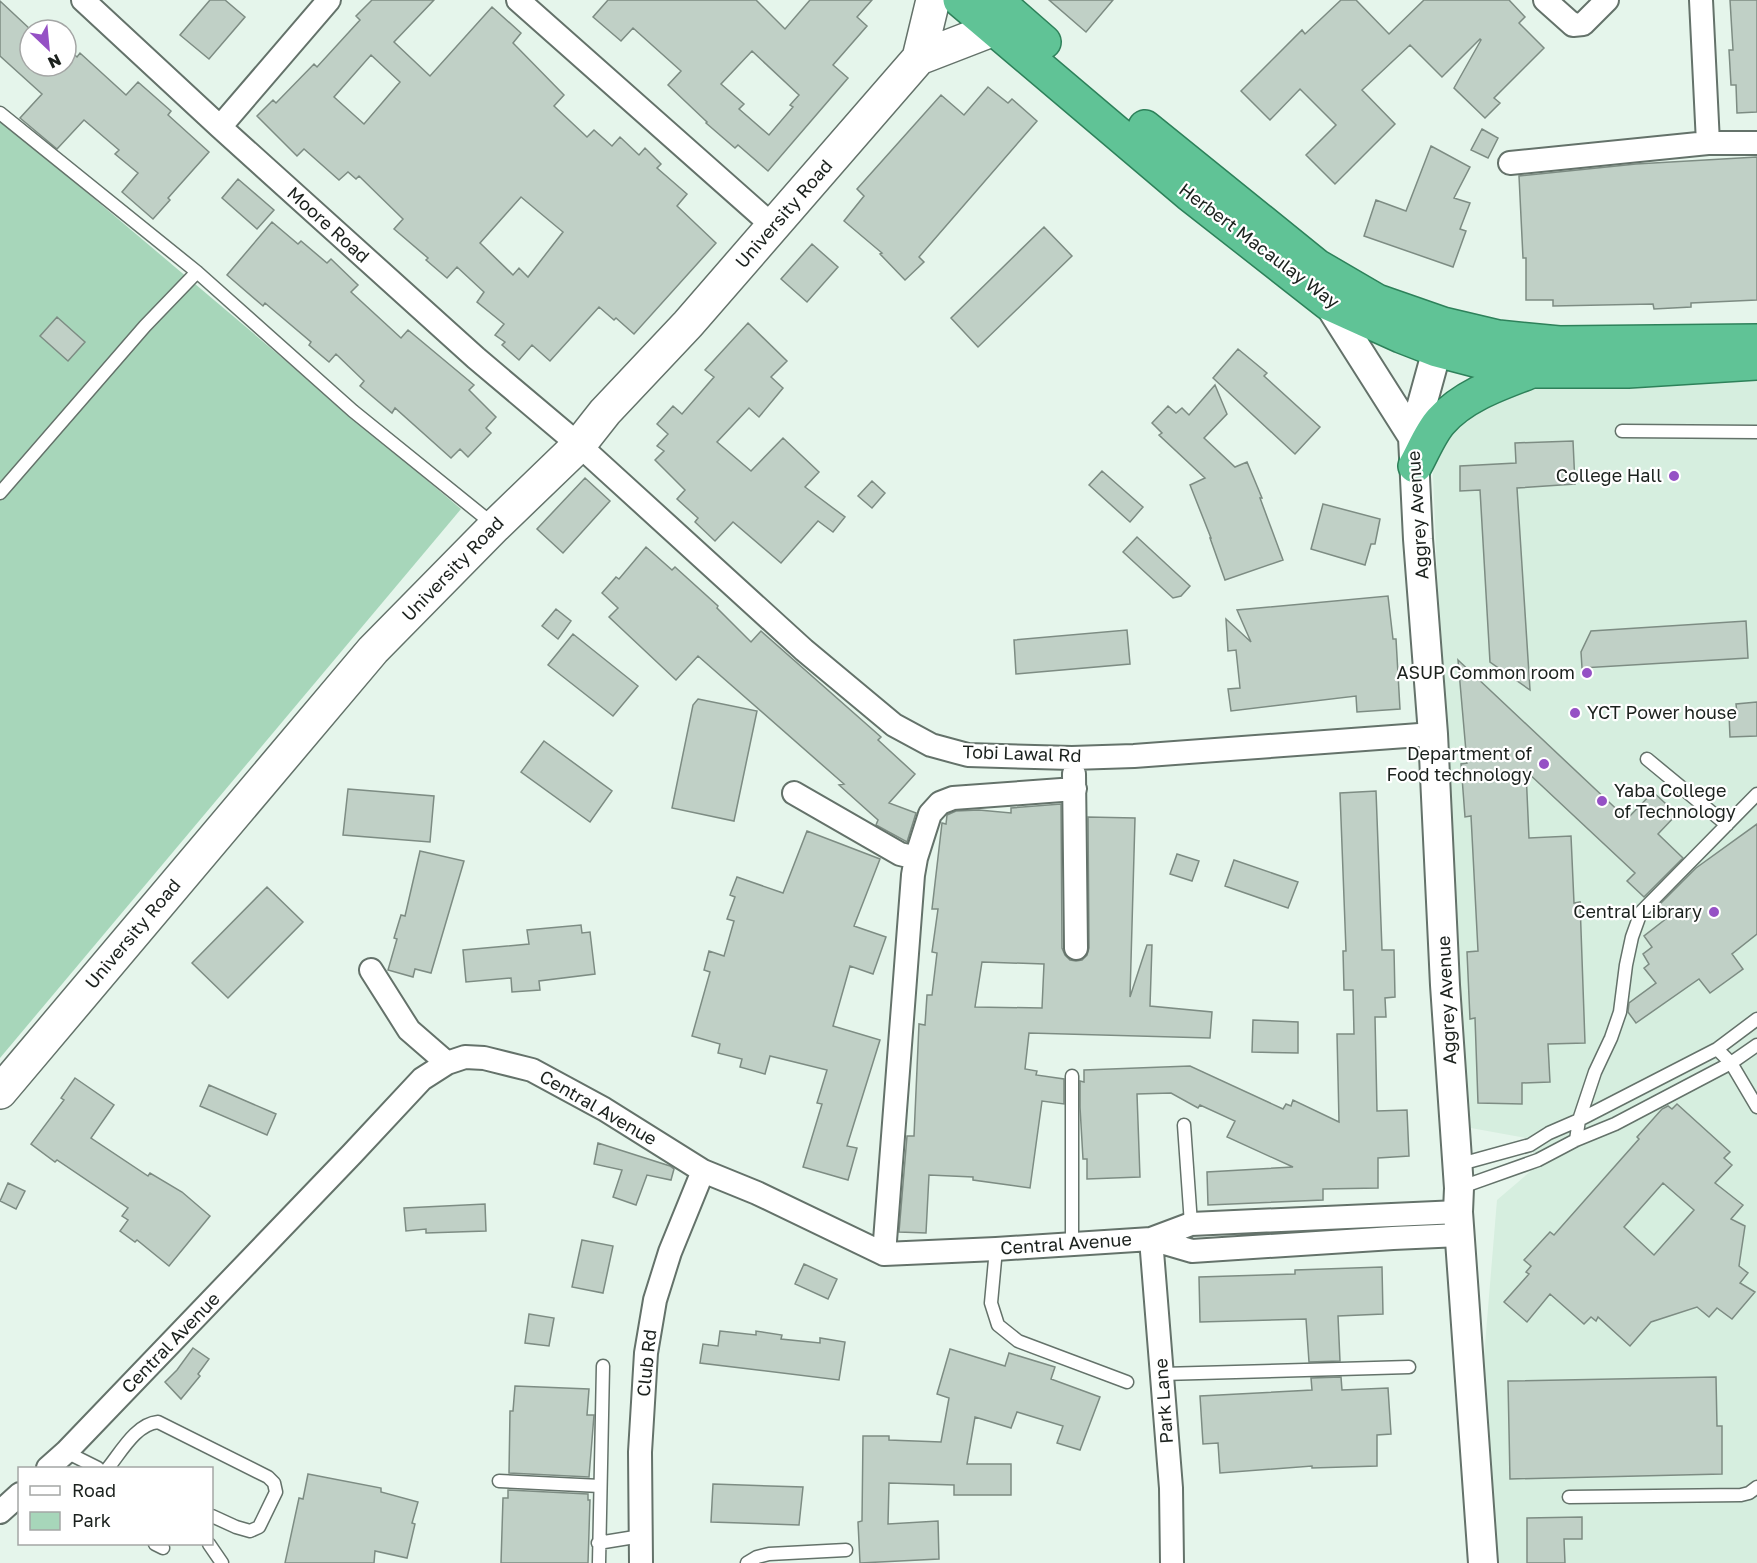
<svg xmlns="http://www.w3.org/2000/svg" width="1757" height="1563" font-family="'Golos Text',sans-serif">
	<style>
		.built { fill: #d6eedf }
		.green { fill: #a7d6ba }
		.building { fill: #c0d0c6; stroke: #7d8c83; stroke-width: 1.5; fill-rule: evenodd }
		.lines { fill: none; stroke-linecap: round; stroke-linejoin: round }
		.service-casing { stroke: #64726a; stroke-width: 15 }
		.minor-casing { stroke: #64726a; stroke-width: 26 }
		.tertiary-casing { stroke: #64726a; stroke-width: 32 }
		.secondary-casing { stroke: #64726a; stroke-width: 36 }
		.trunk-casing { stroke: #2e815a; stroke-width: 36 }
		.service { stroke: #fff; stroke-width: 12 }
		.minor { stroke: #fff; stroke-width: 22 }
		.tertiary { stroke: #fff; stroke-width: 28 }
		.secondary { stroke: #fff; stroke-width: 33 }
		.trunk { stroke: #60c396; stroke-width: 33 }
		.poi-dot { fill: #9551c5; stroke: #fff; stroke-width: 2 }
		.labels { text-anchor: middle; stroke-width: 4.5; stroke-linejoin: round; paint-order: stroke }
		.street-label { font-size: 18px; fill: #1b211d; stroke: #fff }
		.poi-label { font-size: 18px; fill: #1b211d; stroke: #fff; text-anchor: end }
	</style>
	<rect width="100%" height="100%" fill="#e5f5eb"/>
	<path class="built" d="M1757,373V1563H1489L1479,1417L1497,1200L1539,1164L1526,1138L1460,1126L1433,475L1435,442L1451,421L1521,387Z"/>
	<path class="green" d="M0,119L461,509L0,1058Z"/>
	<path class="building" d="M210,0H225L245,17L209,59L180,35Z
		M372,0H434L394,42L430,76L492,7L521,33L513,43L564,95L554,106L587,137L594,130L612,146L620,137L639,155L645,148L661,164L657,168L687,194L677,206L716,243L634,334L616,318L614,320L599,307L550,361L532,345L519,360L502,345L505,342L495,335L504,324L477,302L484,292L457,267L447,278L426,260L428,258L394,229L403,219L359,176L356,179L348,172L339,180L304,149L297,156L257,116L273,100L276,103L314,64L317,67L360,20L356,16ZM371,55L400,82L364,124L334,97ZM521,197L563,232L528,277L519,268L513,275L480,243Z
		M608,0H756L785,29L810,0H872L857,17L867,26L833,65L848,78L768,171L738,145L735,148L706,123L707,122L668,85L681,71L633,28L621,41L593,17ZM752,51L799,95L790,105L793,107L769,135L739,109L744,104L721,84Z
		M1049,0H1113L1086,32Z
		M1341,0H1356L1389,34L1424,0H1509L1525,17L1519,23L1544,48L1494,98L1500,103L1485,118L1454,88L1481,40L1480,39L1442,77L1410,45L1362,90L1395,124L1335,184L1306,155L1336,125L1300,89L1270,120L1241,91L1302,30L1305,34Z
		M1730,0H1757V112L1737,113L1736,85H1731L1729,50H1733Z
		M0,1L30,29V66H66V47L77,57L80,53L126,95L138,82L171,111L168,115L209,152L168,198L170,200L153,219L122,192L138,173L115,154L119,150L84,120L57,149L20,118L42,94L0,56Z
		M988,87L1008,103L1012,99L1037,121L919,257L924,262L905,280L880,254L882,253L844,221L864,196L857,189L941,95L964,115Z
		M1482,129L1498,138L1488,158L1471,150Z
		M1431,146L1470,167L1454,198L1470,203L1460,229L1466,231L1453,267L1364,236L1376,200L1406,211Z
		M1757,157V300L1691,303V307L1654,309L1653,304L1553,306V300H1526V258H1523L1519,176L1636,164Z
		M238,179L274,210L257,229L222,198Z
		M272,222L298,244L301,241L327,263L331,259L358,285L351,292L401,338L408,330L474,385L469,390L496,417L486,428L491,433L468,457L460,449L451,458L395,408L392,413L360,386L364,381L336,354L329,362L309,345L311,342L265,303L263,306L227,275Z
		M1044,227L1072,256L978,347L951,318Z
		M812,244L838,267L807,302L781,279Z
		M57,317L85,342L68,361L40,336Z
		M748,323L787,361L771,377L783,388L759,417L749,408L717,442L751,471L783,438L819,472L805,487L845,517L833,532L818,521L781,563L733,522L715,541L695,522L698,518L677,499L685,490L655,460L664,451L657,446L668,434L657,424L673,406L682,414L714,377L705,370Z
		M1238,349L1267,373L1264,376L1320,427L1295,454L1213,378Z
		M1215,385L1227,414L1204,438L1235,467L1247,462L1262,498H1260L1283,560L1225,580L1210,538H1211L1190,485L1205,478L1159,435L1162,433L1152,423L1168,406L1176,413L1182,408L1189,415Z
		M1573,441L1575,484L1517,488L1530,690L1490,662L1480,490L1460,491V466L1516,463L1515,443Z
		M1102,471L1143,507L1130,522L1089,485Z
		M585,478L610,501L563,553L537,529Z
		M872,481L885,493L872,508L858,496Z
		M1323,504L1380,519L1375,544H1371L1365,565L1311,549Z
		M1137,537L1190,586L1181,596L1173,598L1123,552Z
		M646,547L672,570L675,567L718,606L717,608L751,642L761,631L881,737L878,740L915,774L889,803L916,813L907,842L876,825L878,820L839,785L844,784L698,656L676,680L609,617L618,608L602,593L616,577L619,579Z
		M1388,596L1393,639H1396L1400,709L1357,712L1356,696L1231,711L1228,689L1240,688L1236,650L1228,651L1226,619L1251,642L1237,610Z
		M556,609L571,621L558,639L542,626Z
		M1746,621L1748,658L1582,668L1581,652L1591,631Z
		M1127,630L1130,664L1016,674L1014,640Z
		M573,634L638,686L613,716L548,665Z
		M1458,660L1627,819L1653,792L1677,814L1658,834L1683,858L1644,897L1627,881L1635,873L1526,771L1529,838L1571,836L1574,903L1580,902L1585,1043L1548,1044L1550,1082L1522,1083V1104L1478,1103L1475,1018L1470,1019L1467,952L1478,951L1471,816L1465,817L1461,764L1467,763Z
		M698,699L757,711L734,821L672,808L693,705Z
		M1757,702V736L1730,737L1729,714L1737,713L1736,704Z
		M544,741L612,791L590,822L521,772Z
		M348,789L434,796L430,842L343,835Z
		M1376,791L1382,950H1394L1395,997L1385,998L1386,1017H1375L1377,1111L1407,1110L1409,1156L1378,1158V1188L1323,1189V1200L1208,1205L1207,1172L1293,1167L1227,1137L1235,1121L1200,1105L1198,1108L1171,1093L1137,1094L1140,1177L1087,1179V1159H1083L1080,1107V1081L1084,1082V1070L1190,1066L1283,1109L1286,1104L1291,1106L1293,1100L1339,1122L1337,1034H1354L1353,990H1344L1343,951H1346L1340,793Z
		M1061,804L1062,948L1065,955L1070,960L1076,961L1082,960L1087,955L1089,948L1088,817L1135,818L1130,997L1147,945H1152L1150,1006L1212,1012L1210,1038L1029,1033L1025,1069L1037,1071L1036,1075L1064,1079V1104L1042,1101L1030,1188L973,1180V1177L929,1175L926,1233L899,1232L907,1136H914L919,1024L925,1025L927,995H932L937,953L932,952L938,909H932L942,823L946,824L947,815L956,811L979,810L1011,813V808ZM982,962L1044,964L1042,1008L975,1007Z
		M1757,824V934L1732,954L1743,969L1710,993L1699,979L1636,1023L1628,1012L1629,1003L1656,983L1644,968L1649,964L1643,954L1652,947L1644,936L1667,918L1656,908L1696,868Z
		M807,831L880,859L854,926L886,937L873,974L850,966L833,1026L880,1040L847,1146L857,1148L848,1180L803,1167L822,1104L817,1103L827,1070L770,1056L765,1074L740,1067L742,1059L718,1053L720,1044L692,1036L710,972L704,970L709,951L724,956L734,921L727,919L735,897L730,895L737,877L783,893Z
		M420,851L464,861L431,973L415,969L413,977L388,970L397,939L394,938L401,915L405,916Z
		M1177,854L1199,861L1192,881L1170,874Z
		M1234,860L1298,882L1288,908L1225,886Z
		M267,887L303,922L228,998L192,963Z
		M581,925L582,933L590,932L595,974L539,981L540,990L512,992L511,978L466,982L463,950L529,944L527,930Z
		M1253,1020L1298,1022V1053L1252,1052Z
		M75,1078L114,1105L91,1138L148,1176L150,1173L182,1192L210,1216L169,1266L137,1240L135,1242L120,1231L128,1220L122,1216L128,1208L57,1160L55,1162L31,1144L64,1100L61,1098Z
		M209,1085L276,1114L267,1135L200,1106Z
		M1677,1104L1730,1152L1724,1158L1732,1165L1715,1183L1743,1205L1731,1219L1745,1226L1739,1266L1748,1273L1740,1283L1755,1292L1732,1319L1717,1308L1709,1317L1697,1307L1651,1322L1630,1346L1598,1317L1596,1321L1591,1317L1584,1324L1550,1294L1527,1322L1504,1302L1529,1274L1526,1272L1531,1266L1524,1260L1550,1232L1554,1235L1639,1139L1637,1137L1662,1109L1668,1106L1672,1109ZM1663,1183L1694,1210L1654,1255L1624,1227Z
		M598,1143L670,1166L674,1169L671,1180L647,1175L636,1205L613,1197L622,1170L594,1164Z
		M8,1183L25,1191L16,1209L0,1201Z
		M485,1204L486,1231L426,1233V1229L406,1231L404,1208Z
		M582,1240L613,1246L603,1293L572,1287Z
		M804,1264L837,1279L828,1299L795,1284Z
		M1382,1267L1383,1314L1338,1316L1340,1361L1309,1362L1306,1319L1200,1322L1199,1277L1295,1274V1270Z
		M529,1314L554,1318L549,1346L525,1343Z
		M720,1331L756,1335V1331L782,1335L781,1339L820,1343V1338L845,1342L839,1380L700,1363L703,1344L718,1346Z
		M193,1348L209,1359L198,1374L200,1376L181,1399L165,1382L177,1370Z
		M950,1349L1005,1366L1009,1353L1055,1367L1051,1379L1100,1397L1080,1450L1057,1443L1063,1426L1017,1412L1011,1428L975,1417L967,1464H1011V1495H954V1485L889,1483L888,1524L938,1521L939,1559L860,1563L858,1522L862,1521L863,1436H889V1440L941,1442L949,1398L937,1394Z
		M1341,1377L1342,1390L1388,1388L1391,1434L1377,1435V1466L1312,1468V1466L1220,1473L1218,1443L1203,1444L1200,1396L1312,1390L1311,1378Z
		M1716,1377L1717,1426H1722V1474L1510,1479L1508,1381Z
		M515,1386L589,1389L587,1415H594L589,1477L509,1473L510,1411H513Z
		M308,1474L381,1488V1492L418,1502L412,1523L415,1524L407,1558L375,1551L374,1563H285L299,1498L303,1499Z
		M713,1484L803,1487L799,1525L711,1522Z
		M508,1490L588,1494V1500H590L588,1563H501L503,1498H508Z
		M1582,1517V1539H1564L1565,1563H1527V1518Z"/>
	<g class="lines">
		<defs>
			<path id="service" d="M0,113L197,272L353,411L494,525
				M1622,431L1757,432
				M0,493L145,326L197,272
				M1647,759L1727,825
				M1717,1049L1731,1063L1757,1107
				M1072,1076V1245
				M1184,1125L1191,1224
				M1576,1140L1579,1120L1595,1072L1611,1038L1620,1012L1626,965L1632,937L1641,912L1757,794
				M1457,1165L1530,1145L1549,1133L1579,1120L1717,1049L1757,1019
				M1459,1188L1538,1160L1576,1140L1615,1124L1731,1063L1757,1045
				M996,1249L991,1303L998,1325L1018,1341L1127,1382
				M1162,1374L1409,1367
				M66,1452L98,1468
				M108,1468C121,1452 136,1424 158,1422L268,1477L274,1483L276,1492L259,1527L250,1531L236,1527L212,1516
				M499,1481L600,1486
				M1569,1497L1741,1495L1749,1493L1757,1487
				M598,1543L641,1536
				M155,1544L163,1548
				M209,1544L222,1563
				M599,1563L603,1366
				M747,1563L757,1557L769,1554L846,1550"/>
			<path id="minor" d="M83,0L220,127L476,358L579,445L804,650L894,725L931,745L968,755L1072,758L1134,756L1433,734
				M518,0L773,226
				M1545,0L1573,25L1583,24L1607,0
				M1701,0L1708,143
				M220,127L329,0
				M1510,163L1708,143H1757
				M1074,774L1076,948
				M794,793L900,854L916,858L913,875L884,1254
				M916,858L930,814L940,803L953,798L1075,789
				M371,970L409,1030L447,1063
				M1151,1239L1171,1488L1172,1563
				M1151,1239L1192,1251L1393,1238L1460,1235
				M48,1468L66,1452L352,1154L422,1079L447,1063L465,1057L484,1058L532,1070L604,1109L703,1171L757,1193L884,1254L996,1249L1151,1239L1191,1224L1458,1212
				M0,1512L20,1494
				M641,1563L640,1452L646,1353L655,1300L670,1252L703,1171"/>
			<path id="tertiary" d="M1328,303L1413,437
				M1437,350L1413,437L1418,539L1433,734L1445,985L1459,1188L1458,1212L1483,1563"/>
			<path id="secondary" d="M919,58L994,29
				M0,1092L373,650L495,526L579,445L605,412L688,324L919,58L933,0"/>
			<path id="trunk" d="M960,0L1189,194L1328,303L1401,336L1437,350L1479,361L1534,371H1628L1757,363
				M996,0L1044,42
				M1145,127L1317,266L1377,301L1443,324L1498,337L1559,343L1757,341
				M1415,466C1423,452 1430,433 1441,421C1464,395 1501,383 1532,371"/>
		</defs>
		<use href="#service" class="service-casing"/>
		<use href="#minor" class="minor-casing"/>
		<use href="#tertiary" class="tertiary-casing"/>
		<use href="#secondary" class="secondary-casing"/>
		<use href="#trunk" class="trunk-casing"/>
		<use href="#service" class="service"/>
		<use href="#minor" class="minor"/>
		<use href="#tertiary" class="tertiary"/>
		<use href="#secondary" class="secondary"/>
		<use href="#trunk" class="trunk"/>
	</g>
	<g class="poi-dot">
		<circle cx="1674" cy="476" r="6"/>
		<circle cx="1587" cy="673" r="6"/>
		<circle cx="1575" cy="713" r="6"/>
		<circle cx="1544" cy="764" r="6"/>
		<circle cx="1602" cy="801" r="6"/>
		<circle cx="1714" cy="912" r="6"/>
	</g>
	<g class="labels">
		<g class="street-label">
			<text transform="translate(784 214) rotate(-49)" y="6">University Road</text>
			<text transform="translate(328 225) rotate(42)" y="6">Moore Road</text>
			<text transform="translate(1259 246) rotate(37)" y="6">Herbert Macaulay Way</text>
			<text transform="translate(1418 515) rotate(-94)" y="6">Aggrey Avenue</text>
			<text transform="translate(453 569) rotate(-46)" y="6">University Road</text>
			<text transform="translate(1022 754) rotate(2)" y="6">Tobi Lawal Rd</text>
			<text transform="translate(133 934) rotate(-50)" y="6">University Road</text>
			<text transform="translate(1447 1000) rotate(-93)" y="6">Aggrey Avenue</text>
			<text transform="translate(598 1108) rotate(30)" y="6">Central Avenue</text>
			<text transform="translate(1066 1244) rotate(-4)" y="6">Central Avenue</text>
			<text transform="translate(171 1343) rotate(-46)" y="6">Central Avenue</text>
			<text transform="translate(647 1363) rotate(-84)" y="6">Club Rd</text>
			<text transform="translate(1164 1401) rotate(-94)" y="6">Park Lane</text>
		</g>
		<g class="poi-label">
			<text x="1662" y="482">College Hall</text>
			<text x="1575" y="679">ASUP Common room</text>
			<text x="1587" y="719" text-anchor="start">YCT Power house</text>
			<text x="1532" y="760">Department of<tspan x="1532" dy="21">Food technology</tspan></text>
			<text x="1614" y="797" text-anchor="start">Yaba College<tspan x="1614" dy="21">of Technology</tspan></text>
			<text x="1702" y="918">Central Library</text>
		</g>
	</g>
	<rect x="18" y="1467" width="195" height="78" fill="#ffffff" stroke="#a4a6a5" stroke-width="1.5"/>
	<rect x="30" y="1486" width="30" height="9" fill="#ffffff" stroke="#a4a6a5" stroke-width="1.5"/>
	<text x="72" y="1497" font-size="18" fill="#1b211d">Road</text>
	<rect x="30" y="1512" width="30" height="18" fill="#a7d6ba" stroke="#a4a6a5" stroke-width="1.5"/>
	<text x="72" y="1527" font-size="18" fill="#1b211d">Park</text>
	<g transform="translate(48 48) rotate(154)"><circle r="28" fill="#ffffff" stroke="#a4a6a5" stroke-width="1.5"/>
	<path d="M0-4.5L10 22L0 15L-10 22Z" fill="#9551c5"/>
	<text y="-9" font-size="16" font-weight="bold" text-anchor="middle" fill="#1b211d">N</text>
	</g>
</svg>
